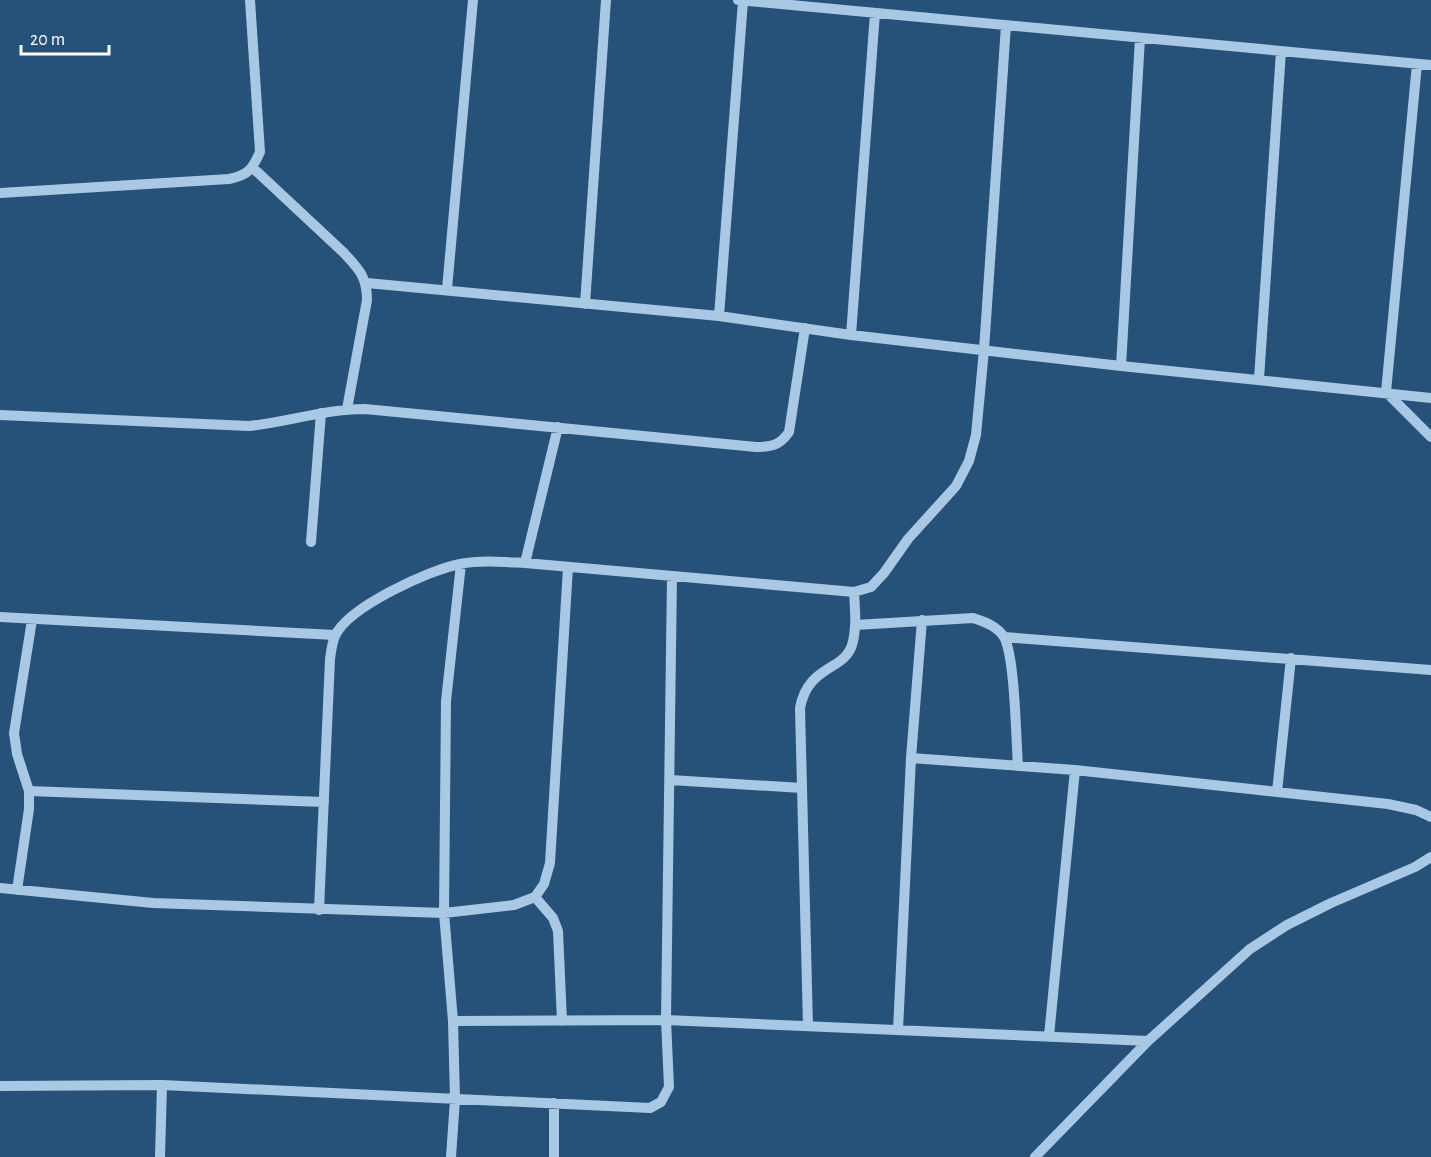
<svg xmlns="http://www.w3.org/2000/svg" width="1431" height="1157" font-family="'Alegreya Sans',sans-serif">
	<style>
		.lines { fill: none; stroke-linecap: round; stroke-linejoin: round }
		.minor { stroke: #a8c8e3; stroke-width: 10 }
	</style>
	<rect width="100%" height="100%" fill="#265178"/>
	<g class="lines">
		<path class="minor" d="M738,0L1431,65
			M1417,64L1386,392L1431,437
			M253,168L344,253C359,269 367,277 367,300L347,409
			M0,193L229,179C248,175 252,170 260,152L250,0
			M367,283L719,316L851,335L1121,366L1431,398
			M447,289L473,0
			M585,304L606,0
			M719,316L743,1
			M851,335L875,13
			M1121,366L1140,38
			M1259,379L1281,51
			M0,415L249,426C288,422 325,409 365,409L756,447C772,447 780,445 789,432L805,328
			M311,542L321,413
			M525,563L558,427
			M0,617L335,635
			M855,625L973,618C985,622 997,626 1004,637C1015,656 1016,740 1018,766
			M1004,637L1431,670
			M911,758L1075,770L1388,804L1416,810L1431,817
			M670,780L802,788
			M29,791L324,802
			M1277,792L1291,658
			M0,888L153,903L444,913L514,905L535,897L544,884L550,863L568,567
			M17,890L29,809V791L17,754L14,733L32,620
			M535,897L553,918L558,931L562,1021
			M319,910L330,659C331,652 332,643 335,636C348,607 429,570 460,564C481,560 504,562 525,563L854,592L871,587L884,573L908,539L956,486L969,461L976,435L984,350L1006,25
			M453,1021L666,1020L1148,1041
			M808,1026L800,708C808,665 844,671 852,645C857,628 855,609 854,592
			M898,1030L911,758L922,620
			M1049,1036L1075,770
			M0,1086L162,1085L650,1108L661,1102L669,1087L666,1020L672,576
			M160,1157L162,1085
			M451,1157L455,1099L453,1021L444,913L446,701L461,564
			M554,1157V1103
			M1035,1157L1148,1041L1250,949L1287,925L1331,903L1415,867L1431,857"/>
	</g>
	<path d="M21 45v9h88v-9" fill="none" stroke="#ffffff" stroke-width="3"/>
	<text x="30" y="45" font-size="18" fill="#ffffff" stroke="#265178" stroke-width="4.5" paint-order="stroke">20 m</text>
</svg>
